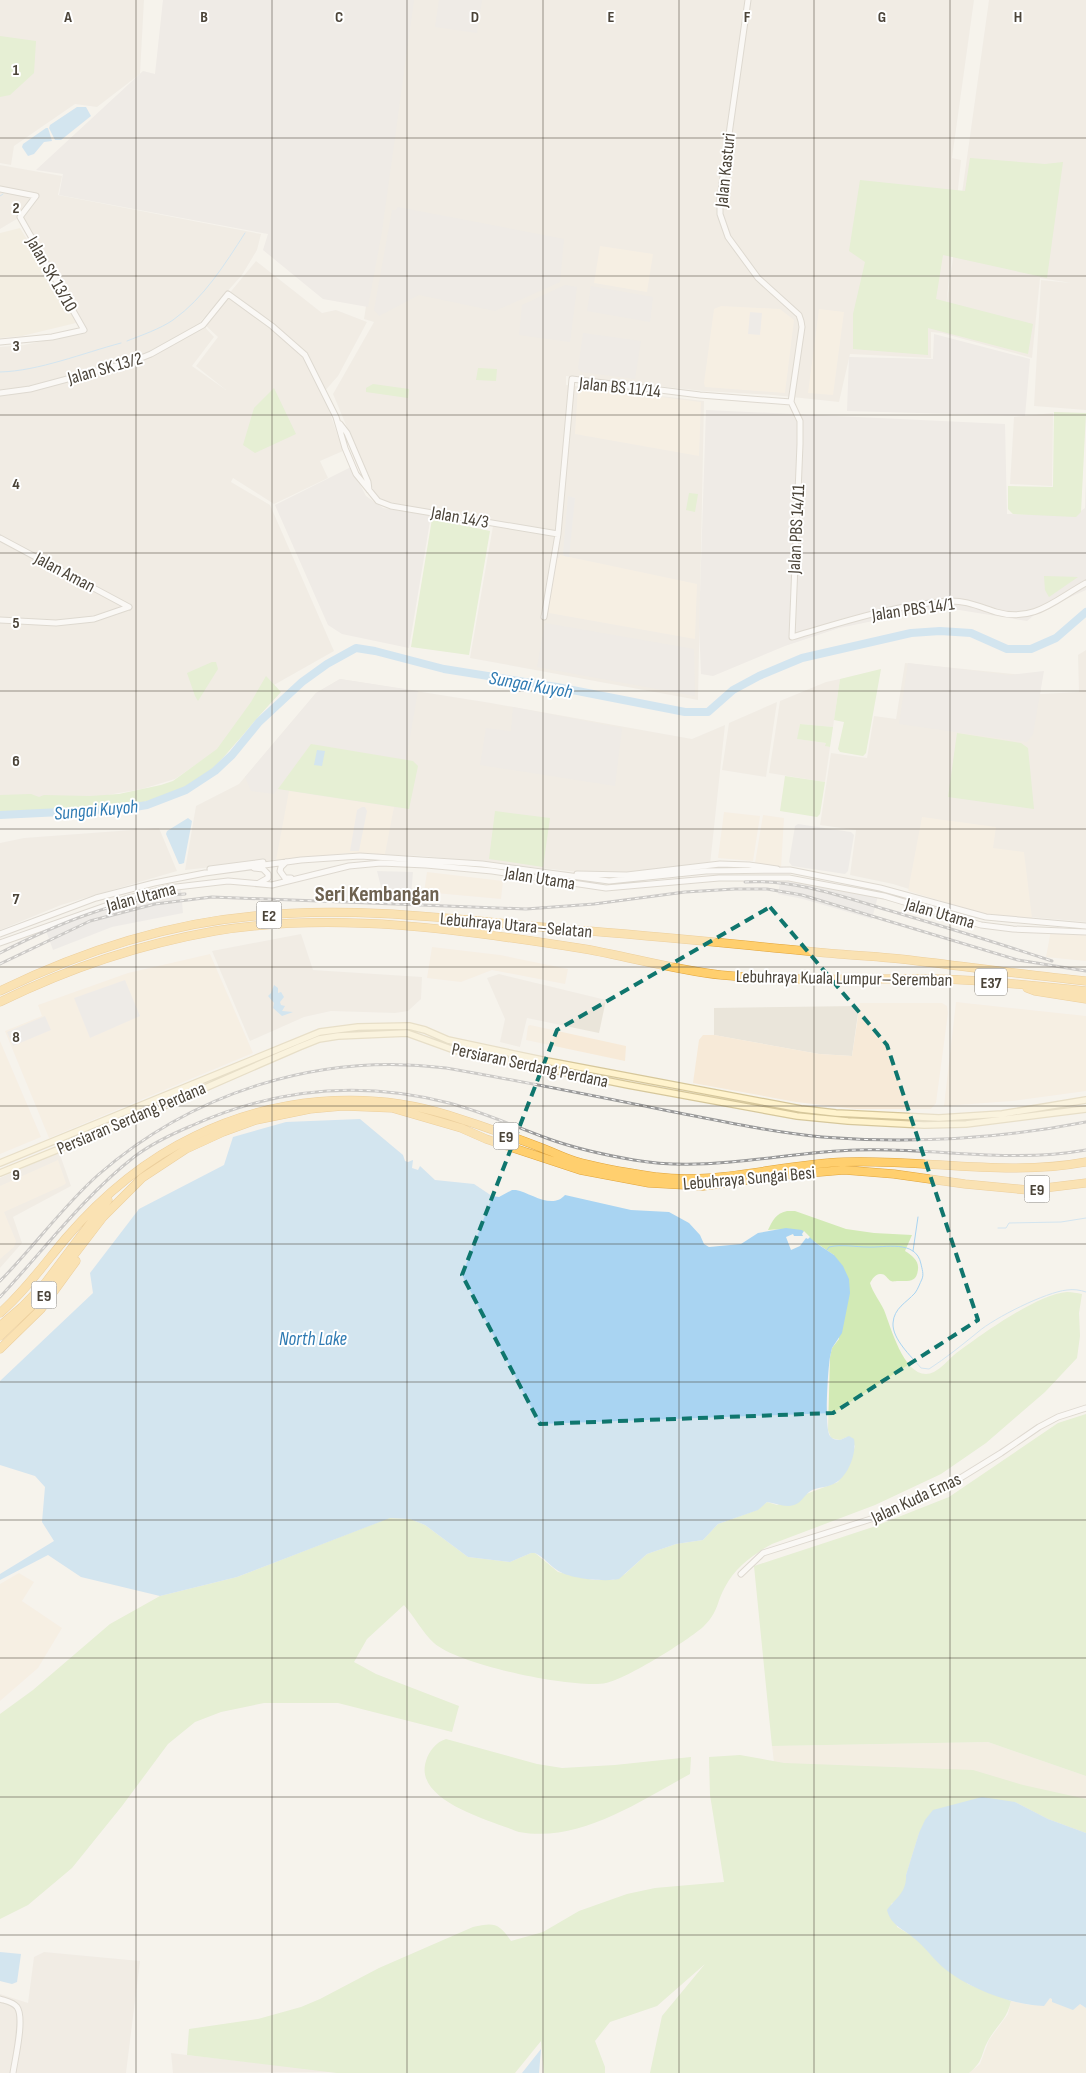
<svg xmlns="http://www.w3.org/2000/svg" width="1086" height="2073" font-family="'Sofia Sans Condensed',sans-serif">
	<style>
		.residential { fill: #eae5da }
		.commercial { fill: #f7ead8 }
		.industrial { fill: #e6e2dd }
		.education { fill: #efe8d6 }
		.green { fill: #d2eab5 }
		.parking { fill: #e5e3e0 }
		.water { fill: #a9d4f2 }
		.pier { fill: #f6f3ec }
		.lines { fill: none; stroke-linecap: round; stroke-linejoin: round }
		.stream { stroke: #a9d4f2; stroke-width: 1 }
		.river { stroke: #a9d4f2; stroke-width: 8 }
		.tertiary-casing { stroke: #c2bbae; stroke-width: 7 }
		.secondary-casing { stroke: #d6c79b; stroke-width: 8 }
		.motorway-casing { stroke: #e0a43c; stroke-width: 9 }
		.tertiary { stroke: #fff; stroke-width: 5 }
		.secondary { stroke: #fff3cd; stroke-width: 5.5 }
		.motorway { stroke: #ffcf6e; stroke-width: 8 }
		.rail-casing { stroke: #9a9a9a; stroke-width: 3 }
		.rail { stroke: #fff; stroke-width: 1; stroke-dasharray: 4; stroke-linecap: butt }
		.marked { fill: none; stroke: #0f766e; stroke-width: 4; stroke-dasharray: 10 6; stroke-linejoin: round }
		.grid { fill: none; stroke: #4b4439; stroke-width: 1; stroke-opacity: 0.55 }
		.labels { text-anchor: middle; stroke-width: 4; stroke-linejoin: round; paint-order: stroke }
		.shield { fill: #fff; stroke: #817c74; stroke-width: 1 }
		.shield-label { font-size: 16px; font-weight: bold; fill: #4b4439 }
		.street-label { font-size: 18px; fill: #4b4439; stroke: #fff }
		.water-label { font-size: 19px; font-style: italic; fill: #2e7ab2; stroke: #fff }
		.district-label { font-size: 22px; font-weight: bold; fill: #6e6250; stroke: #fff }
		.grid-label { font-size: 16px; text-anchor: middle; font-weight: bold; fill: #4b4439; stroke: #fff; stroke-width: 4; stroke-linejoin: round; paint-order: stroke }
	</style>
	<rect width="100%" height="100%" fill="#f6f3ec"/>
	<path class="residential" d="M0,0H144L140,74L97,107L75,104L14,146L11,165L0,163Z
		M413,0H974L952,158L961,160L946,308L989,0H1086V410L1034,406L1041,280L1071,283L1040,278L1032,358L942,333L931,332V358L850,354L839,402L773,395L703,391L566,376V385L704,401L698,700L470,658L493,526L385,503L375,494L333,394L374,322L364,319Z
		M0,165L62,176L58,195L261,234L257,250L242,275L200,322L214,337L192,366L226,390L196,366L218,337L204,324L256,261L322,313L336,310L367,322L338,376L323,393L343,451L320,461L328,478L274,504L233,478L231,482L270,505L334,651L258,694L217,750L175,779L142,789L96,797L0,798V347L24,345L85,332L20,217L0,229Z
		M1053,413L1052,486L1010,484L1014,417Z
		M1086,650V922L985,913L893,884L850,875L856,830L820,825L831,753L867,758L874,716L896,719L905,663L1042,677L1040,694L1079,692L1078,655Z
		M340,679L491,703L692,739L725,725L710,865L609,875L423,856L343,853L185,870L196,806L239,784L316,693Z
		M840,679L833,727L800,724L798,739L826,743V746L830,747L825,782L769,773L780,701L826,682Z
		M777,702L766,777L722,770L729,723Z
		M159,828L177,871L61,905L0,930V843L24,838Z
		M301,934L313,970L422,977L421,999L408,1011L395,1013L331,1011L304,1017L250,1041L212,951Z
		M499,974L606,1000L599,1033L527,1018L520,1047L500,1042L505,1019L487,978Z
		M859,1006L852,1056L819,1054L714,1035V1008Z
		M59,1152L71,1186L13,1217L22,1243L0,1268V1178Z
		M44,1952L140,1961L126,2073H0V1994L28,2003L34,1957Z
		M171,2053L187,2055L337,2072L173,2073Z"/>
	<path class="commercial" d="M600,246L653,254L647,292L594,283Z
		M721,306L780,309L794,320L785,393L705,387L704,383L714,309Z
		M819,309L844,312L833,395L808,393Z
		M578,387L701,402L699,456L575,434Z
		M560,555L697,584L695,639L549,613L548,607L557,558H559Z
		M289,791L394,807L385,854L349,853L276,860Z
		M724,812L760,816L753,861L718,858Z
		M763,815L784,818L781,868L755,863Z
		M922,817L996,827L993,848L1024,852L1032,918L985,914L908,891Z
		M427,872L503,881L501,899L424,892Z
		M1051,930L1086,934V961L1046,957Z
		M432,947L500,955L568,969L565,984L492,970L461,982L427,978Z
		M210,954L253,1053L49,1138L5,1031L42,1016L38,1005L128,973Z
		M956,1002L1086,1016V1091L1012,1101L944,1106Z
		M860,1003H942L947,1006L948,1013L936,1103L931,1109H856L796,1102L693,1083L699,1040L703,1035H714L819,1054L852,1056Z
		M530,1025L626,1046L625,1061L526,1040L528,1026Z
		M0,1041L41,1137L0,1154Z
		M58,1160L66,1183L64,1185L4,1212L16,1241L14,1247L0,1259V1186Z
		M19,1573L34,1582L22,1601L62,1628L38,1668L0,1701V1584Z"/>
	<path class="industrial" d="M163,0H414L382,231L368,307L323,299L263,250L268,234L59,195L63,174L36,170L143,71L155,74Z
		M439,0H482L477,33L435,27Z
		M398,207L564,239L560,282L495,311L419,295L379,316L374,310L392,210H396Z
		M565,285L577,287L570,342L519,335L522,305Z
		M591,286L653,297L650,322L587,311Z
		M583,333L641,341L635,379L581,372L578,368Z
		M934,334L1030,359L1025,416L847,411L849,357L933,359Z
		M706,410L1005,424L1007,514L1075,515L1085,508L1086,481V590L1039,611L1027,621L941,607L839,628L785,646L713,676L701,674L699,625Z
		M351,467L366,496L383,508L431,515L409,648L342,634L328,625L275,505Z
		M545,623L694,649L695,696L537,667Z
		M908,663L1010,675L1044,671L1033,734L1027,742L899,724Z
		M340,679L418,691L406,760L311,744L274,794L251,791L245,777L316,693Z
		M513,707L622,728L615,786L480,765L486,728L511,731Z"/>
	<path class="education" d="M20,228L65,301L76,323L22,336L0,338V233Z
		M988,1742L1086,1776V1833L1048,1819L1015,1802L917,1845L906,1875L907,1883L891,1904L897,1927L793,1919L772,1746Z
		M1050,1998L1080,2004L1086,2008V2073H969L980,2064L989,2040L1008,2014L1011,2001L1030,2005Z"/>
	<path class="green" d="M0,36L36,41L34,73L10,95L0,97Z
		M970,158L1045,164L1063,162L1047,278L943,255L936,299L1033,324L1028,354L928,328V355L853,349V314L865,262L849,251L860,180L965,191Z
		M478,368L497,369L496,381L476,380Z
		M373,384L409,389L408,398L366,392V388Z
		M274,388L296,434L255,453L243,445L254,408Z
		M1054,412L1086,413L1081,512L1076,517L1013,514L1008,509V486L1053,487Z
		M689,493L698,494L695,512L686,510Z
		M432,519L490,531L469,655L411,647Z
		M1044,576L1078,577L1049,597L1045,590Z
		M212,662H216L218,669L198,701L195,696L187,673Z
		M881,669L866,753L863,756L840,752L838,749L844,722L834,720L840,679Z
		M266,676L281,692C268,706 255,720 243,735C232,747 222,760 210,771C158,816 65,810 0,813V795L31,794L39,797L44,795L90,796L119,794L161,785L173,781L217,749L251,702Z
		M800,724L833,727L830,747L825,746L826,743L797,739Z
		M957,733L1021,743L1028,748L1034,809L948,797Z
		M311,744L413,761L418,766L409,809L278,789Z
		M785,776L825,782L820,814L817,817L780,811Z
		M495,811L550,818L543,867L489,859Z
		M787,1211H795L846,1229L874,1233L912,1235L905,1251C912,1255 919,1261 918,1269C917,1283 908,1281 898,1281C896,1281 892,1282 891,1281C887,1279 886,1274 881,1274C876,1273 872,1279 870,1283C873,1293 880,1301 884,1310C891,1327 903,1374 926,1374C937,1374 947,1361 954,1355C979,1336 1037,1294 1067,1292C1072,1292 1077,1293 1082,1294L1079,1313L1080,1336L1077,1358L1045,1392L986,1443L941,1474L875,1505L772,1544C754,1554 735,1567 725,1587C716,1603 719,1611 704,1626C689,1640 626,1679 606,1683C574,1689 458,1665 434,1643C423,1633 414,1616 404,1605L367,1639L354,1662L376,1674L459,1706L452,1732L338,1703H264L221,1712L195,1722L168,1744L122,1806L72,1868L28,1905L0,1919V1714L33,1690L110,1624L160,1596L237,1577L389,1518L410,1519L425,1525L468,1557L510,1562L531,1553H535L558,1572L593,1580H613L625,1574L647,1554L676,1544L703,1540L718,1524L757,1510L767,1502L777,1505L838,1482L849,1466L855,1446L847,1437L840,1440L831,1438L828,1430L830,1357L832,1348L839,1339L834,1255C808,1238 801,1227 768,1230C773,1220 775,1214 787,1211Z
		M1086,1414V1776L988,1742L772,1746L754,1566L873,1527L949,1497L1058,1423Z
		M446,1739L537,1764L562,1768L615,1765L691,1757L690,1774C638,1802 580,1843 519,1832C492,1821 413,1801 426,1761C429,1751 436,1742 446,1739Z
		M740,1755L784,1763L973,1770L1023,1785L1086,1799V1833L1048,1819L1015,1802L919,1833L906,1875L907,1883L901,1897L891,1904L897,1927L914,1937L968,1984L1011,2001C1007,2019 998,2024 989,2039C980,2054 985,2060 969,2073H650L662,2016L705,1964L657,2006L610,2022L595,2041L605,2067V2073H544L541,2041L515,2073H337L187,2055L189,2029L258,2019L301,2007L320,1999L379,1968L473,1927C494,1922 499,1923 511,1941L543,1932L579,1911L627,1894L655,1888L724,1882L710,1795L709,1757Z"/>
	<path class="parking" d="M750,312L762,313L760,335L748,334Z
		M568,496L575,498L569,557L564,556L563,553Z
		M362,807H365L367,811L359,851H350L357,810Z
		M798,824L851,832L854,835L848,871L845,874L792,866L789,862L795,826Z
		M377,871L413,872L411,897L383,895Z
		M781,877L878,896L872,919L803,899L778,894Z
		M181,890L183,913L112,927L53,950L45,928L97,909Z
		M125,980L140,1016L90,1038L74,998Z
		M45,1016L51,1030L13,1046L7,1032Z"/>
	<path class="water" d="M77,107H86L91,116L61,140H55L49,128L50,125Z
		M46,128H48L52,141L44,142L34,154L28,156L22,147L23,144Z
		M317,750L325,751L322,766L314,765Z
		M188,818L192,821L184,863L181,864H179L166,834L167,831Z
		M274,985L278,988V993L281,992L284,997L280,1002L281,1005L285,1006L282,1011L293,1012L282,1016L273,1008L274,1003L268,996L271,993Z
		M360,1119L403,1155L405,1161L408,1162L413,1160L412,1168L418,1170L420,1166L435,1180L474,1184L492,1196L499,1197L512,1190H516C531,1193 552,1210 565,1195L631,1210L669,1212L689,1223L700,1235L704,1244L709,1247L741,1244L758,1233L786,1228L802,1230L816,1243L834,1255L843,1266L849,1279L850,1293L842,1333L832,1348L830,1357C828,1369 824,1428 830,1436C832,1439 836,1440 840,1440L849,1436L854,1439C857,1454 847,1480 831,1485C824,1488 815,1487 809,1492C804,1496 801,1503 794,1505C785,1508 776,1503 767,1502L758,1510L718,1524L703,1540L676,1544L647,1554L619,1579C605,1582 569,1579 557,1570C549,1565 544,1557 535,1553H531L510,1562L468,1557L425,1525L410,1519L390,1518L237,1577L160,1596L81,1577L48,1555L0,1580V1574L54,1541L42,1522L45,1487L35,1476L0,1465V1381L93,1293L90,1273L139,1209L224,1165L233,1137L286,1122Z
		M982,1797L1015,1802L1048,1819L1086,1833V2008L1080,2004L1073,2010L1052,2002V1999L1050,1998L1044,2006C1012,2005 970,1989 945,1969C934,1960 926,1948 915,1939C904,1929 891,1926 887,1910C896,1898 907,1892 906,1875L919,1833L925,1820L933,1810Z
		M0,1952L21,1954L17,1982L12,1984L0,1981Z
		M541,2049L539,2073H522Z"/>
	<path class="pier" d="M804,1231L810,1237L808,1239L806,1238L800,1246L791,1250L786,1237L793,1234L794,1236H803L802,1234Z"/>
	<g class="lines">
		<path class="stream" d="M0,196L3,194
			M127,341C142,335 160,329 173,320C204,298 225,264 245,233
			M0,372C39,371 83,353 121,343
			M998,1228H1006L1009,1223L1061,1222L1086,1218
			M827,1250L829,1247C842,1244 855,1247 868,1247C884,1248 916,1239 921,1264C922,1269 924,1274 922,1279C920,1283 918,1289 915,1293C906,1303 894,1308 893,1323C892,1339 911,1356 921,1368L929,1369C946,1358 962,1345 978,1332C994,1318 1046,1292 1067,1290C1074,1289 1080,1290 1086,1292
			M913,1251L918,1217"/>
		<path class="river" d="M0,815L123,809L147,805L186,790L215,771L232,755L259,722L302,682L327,664L356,648L375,651L444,669L557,687L685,712H708L733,690L759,676L802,658L911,633L940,631L971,633L1007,649H1031L1056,638L1086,612"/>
		<defs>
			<path id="tertiary" d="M748,0L720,198V214L728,237L758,278L799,315L801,321L802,327L791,402
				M0,189L36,196L20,217L84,330L52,337L0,342
				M0,393L30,389L131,362L151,354L203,325L228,294L272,326L305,355L336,417L345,448L356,474L378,501L391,506L558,534
				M791,402L800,421V444L792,637C843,622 895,605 948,601C965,600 980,607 996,612C1034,623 1055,600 1086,583
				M340,424L347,433L368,482L369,490
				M0,538L129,607
				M544,617L558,534L572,379L700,395L791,402
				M0,620L56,623L94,619L129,607
				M286,862L281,867L280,871L285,878H291
				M254,868L263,869L268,874V878L259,883
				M210,869L263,862
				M577,874L627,875L720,864L749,865L777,869
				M0,934L96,898L154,883L205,873L301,860L360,856L482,864L609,881L706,871L790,870L880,888L986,917L1086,926
				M0,943L125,899L168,888L228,881L272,885L349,866L381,863L426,865L492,871L606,888L719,878H789L884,896L981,925L1013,929L1086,932
				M741,1574L763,1553L871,1519L941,1490L1001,1453L1039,1427L1058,1417L1086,1408
				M0,1999C6,2001 13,2002 17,2007C25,2018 15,2059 13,2073"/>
			<path id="secondary" d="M0,1163L320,1032L358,1027L409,1026L425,1030L448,1040L547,1061L801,1109L836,1113L939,1118L1002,1114L1086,1100
				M0,1173L143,1115L299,1047L319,1039L338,1036L407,1033L454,1050L628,1085L797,1116L848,1121L924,1125L966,1124L1086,1109"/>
			<path id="motorway" d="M1027,988L1035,991L1086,999
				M0,991C80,952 165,924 254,916C360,905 468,921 574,930C662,936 750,946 838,954C862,956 886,957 910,960C969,967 1027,975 1086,981
				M0,1002C67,969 141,944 215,931C337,911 464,930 585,949C630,957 675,970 721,975C792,982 865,978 937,979C987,980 1036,986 1086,991
				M0,1313C25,1291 45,1263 66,1238C102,1196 145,1160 195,1136C273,1098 365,1089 448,1115C480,1125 511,1136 542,1148C553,1152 564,1158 575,1161C602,1169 630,1173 657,1177C719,1185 782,1164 844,1162C925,1159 1006,1177 1086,1162
				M0,1326L22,1307L46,1282L108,1200
				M0,1336L44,1294L103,1217L142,1178L186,1149L223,1132L256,1120L310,1109L343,1106L392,1108L461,1128L486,1139L580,1170L649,1183L703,1186L785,1175L844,1170L894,1174L965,1184L1028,1190L1086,1183
				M0,1349L41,1309L76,1261"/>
		</defs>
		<use href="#tertiary" class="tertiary-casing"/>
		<use href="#secondary" class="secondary-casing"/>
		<use href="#motorway" class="motorway-casing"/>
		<use href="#tertiary" class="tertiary"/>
		<use href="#secondary" class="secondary"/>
		<use href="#motorway" class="motorway"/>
		<defs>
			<path id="rail" d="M745,882C796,879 843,897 891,911C945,927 998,943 1052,961
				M0,953C57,924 120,897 185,894
				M0,964L90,921L155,904L212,897L526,909L594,904L685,892L735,889H767L802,895L1018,960L1086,971
				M0,1281C34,1247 62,1207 98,1175C193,1092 320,1052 446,1068C521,1081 595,1096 669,1111C720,1121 771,1132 822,1137C911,1144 999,1139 1086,1122
				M0,1297C44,1250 83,1197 134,1157C151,1144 172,1134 191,1126C275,1088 360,1080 449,1103C483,1112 516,1127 549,1139C577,1149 605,1155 634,1160C708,1173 783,1152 857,1150C934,1147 1009,1164 1086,1150"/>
		</defs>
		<use href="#rail" class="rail-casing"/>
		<use href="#rail" class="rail"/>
	</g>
	<path d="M0 0H1086V2073H0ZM770,907L887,1045L978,1320L833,1413L540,1424L462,1275L557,1030Z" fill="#f6f3ec" fill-opacity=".55" fill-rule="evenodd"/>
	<path class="marked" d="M770,907L887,1045L978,1320L833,1413L540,1424L462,1275L557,1030Z"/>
	<path class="grid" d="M136,0V2073M272,0V2073M407,0V2073M543,0V2073M679,0V2073M814,0V2073M950,0V2073M0,138H1086M0,276H1086M0,415H1086M0,553H1086M0,691H1086M0,829H1086M0,967H1086M0,1106H1086M0,1244H1086M0,1382H1086M0,1520H1086M0,1658H1086M0,1797H1086M0,1935H1086"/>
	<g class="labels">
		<g class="shield">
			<rect x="256.5" y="901.5" width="25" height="27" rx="4"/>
			<rect x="975" y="968.5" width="32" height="27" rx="4"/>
			<rect x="493.5" y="1122.5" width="25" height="27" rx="4"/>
			<rect x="1024.5" y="1175.5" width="25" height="27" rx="4"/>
			<rect x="31.5" y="1281.5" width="25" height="27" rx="4"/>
		</g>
		<g class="shield-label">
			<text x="269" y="921">E2</text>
			<text x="991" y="988">E37</text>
			<text x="506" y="1142">E9</text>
			<text x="1037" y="1195">E9</text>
			<text x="44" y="1301">E9</text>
		</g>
		<g class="street-label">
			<text transform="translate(725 170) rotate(-84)" y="6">Jalan Kasturi</text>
			<text transform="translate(52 274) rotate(60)" y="6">Jalan SK 13/10</text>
			<text transform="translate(105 368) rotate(-16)" y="6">Jalan SK 13/2</text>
			<text transform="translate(620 387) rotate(6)" y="6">Jalan BS 11/14</text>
			<text transform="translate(460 517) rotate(10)" y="6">Jalan 14/3</text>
			<text transform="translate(796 529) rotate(-87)" y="6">Jalan PBS 14/11</text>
			<text transform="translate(65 572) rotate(28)" y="6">Jalan Aman</text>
			<text transform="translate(913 609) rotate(-8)" y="6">Jalan PBS 14/1</text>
			<text transform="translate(540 878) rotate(9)" y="6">Jalan Utama</text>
			<text transform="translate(141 897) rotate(-15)" y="6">Jalan Utama</text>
			<text transform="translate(940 913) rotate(16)" y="6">Jalan Utama</text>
			<text transform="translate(516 925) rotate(5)" y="6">Lebuhraya Utara–Selatan</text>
			<text transform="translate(844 978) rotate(1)" y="6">Lebuhraya Kuala Lumpur–Seremban</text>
			<text transform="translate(530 1065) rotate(12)" y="6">Persiaran Serdang Perdana</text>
			<text transform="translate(131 1118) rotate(-23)" y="6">Persiaran Serdang Perdana</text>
			<text transform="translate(749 1178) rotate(-5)" y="6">Lebuhraya Sungai Besi</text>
			<text transform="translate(916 1498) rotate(-25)" y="6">Jalan Kuda Emas</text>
		</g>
		<g class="water-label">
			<text transform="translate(531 684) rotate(10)" y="7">Sungai Kuyoh</text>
			<text transform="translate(96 809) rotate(-5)" y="7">Sungai Kuyoh</text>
			<text x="313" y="1345">North Lake</text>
		</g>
		<g class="district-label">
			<text x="377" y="901">Seri Kembangan</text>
		</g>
	</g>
	<g class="grid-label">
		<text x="68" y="22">A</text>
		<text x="204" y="22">B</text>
		<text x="339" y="22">C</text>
		<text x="475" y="22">D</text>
		<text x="611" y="22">E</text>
		<text x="747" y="22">F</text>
		<text x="882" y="22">G</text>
		<text x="1018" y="22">H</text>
		<text x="16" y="75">1</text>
		<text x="16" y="213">2</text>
		<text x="16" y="351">3</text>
		<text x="16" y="489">4</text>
		<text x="16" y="628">5</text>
		<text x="16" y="766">6</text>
		<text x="16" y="904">7</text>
		<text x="16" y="1042">8</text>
		<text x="16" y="1180">9</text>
	</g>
</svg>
